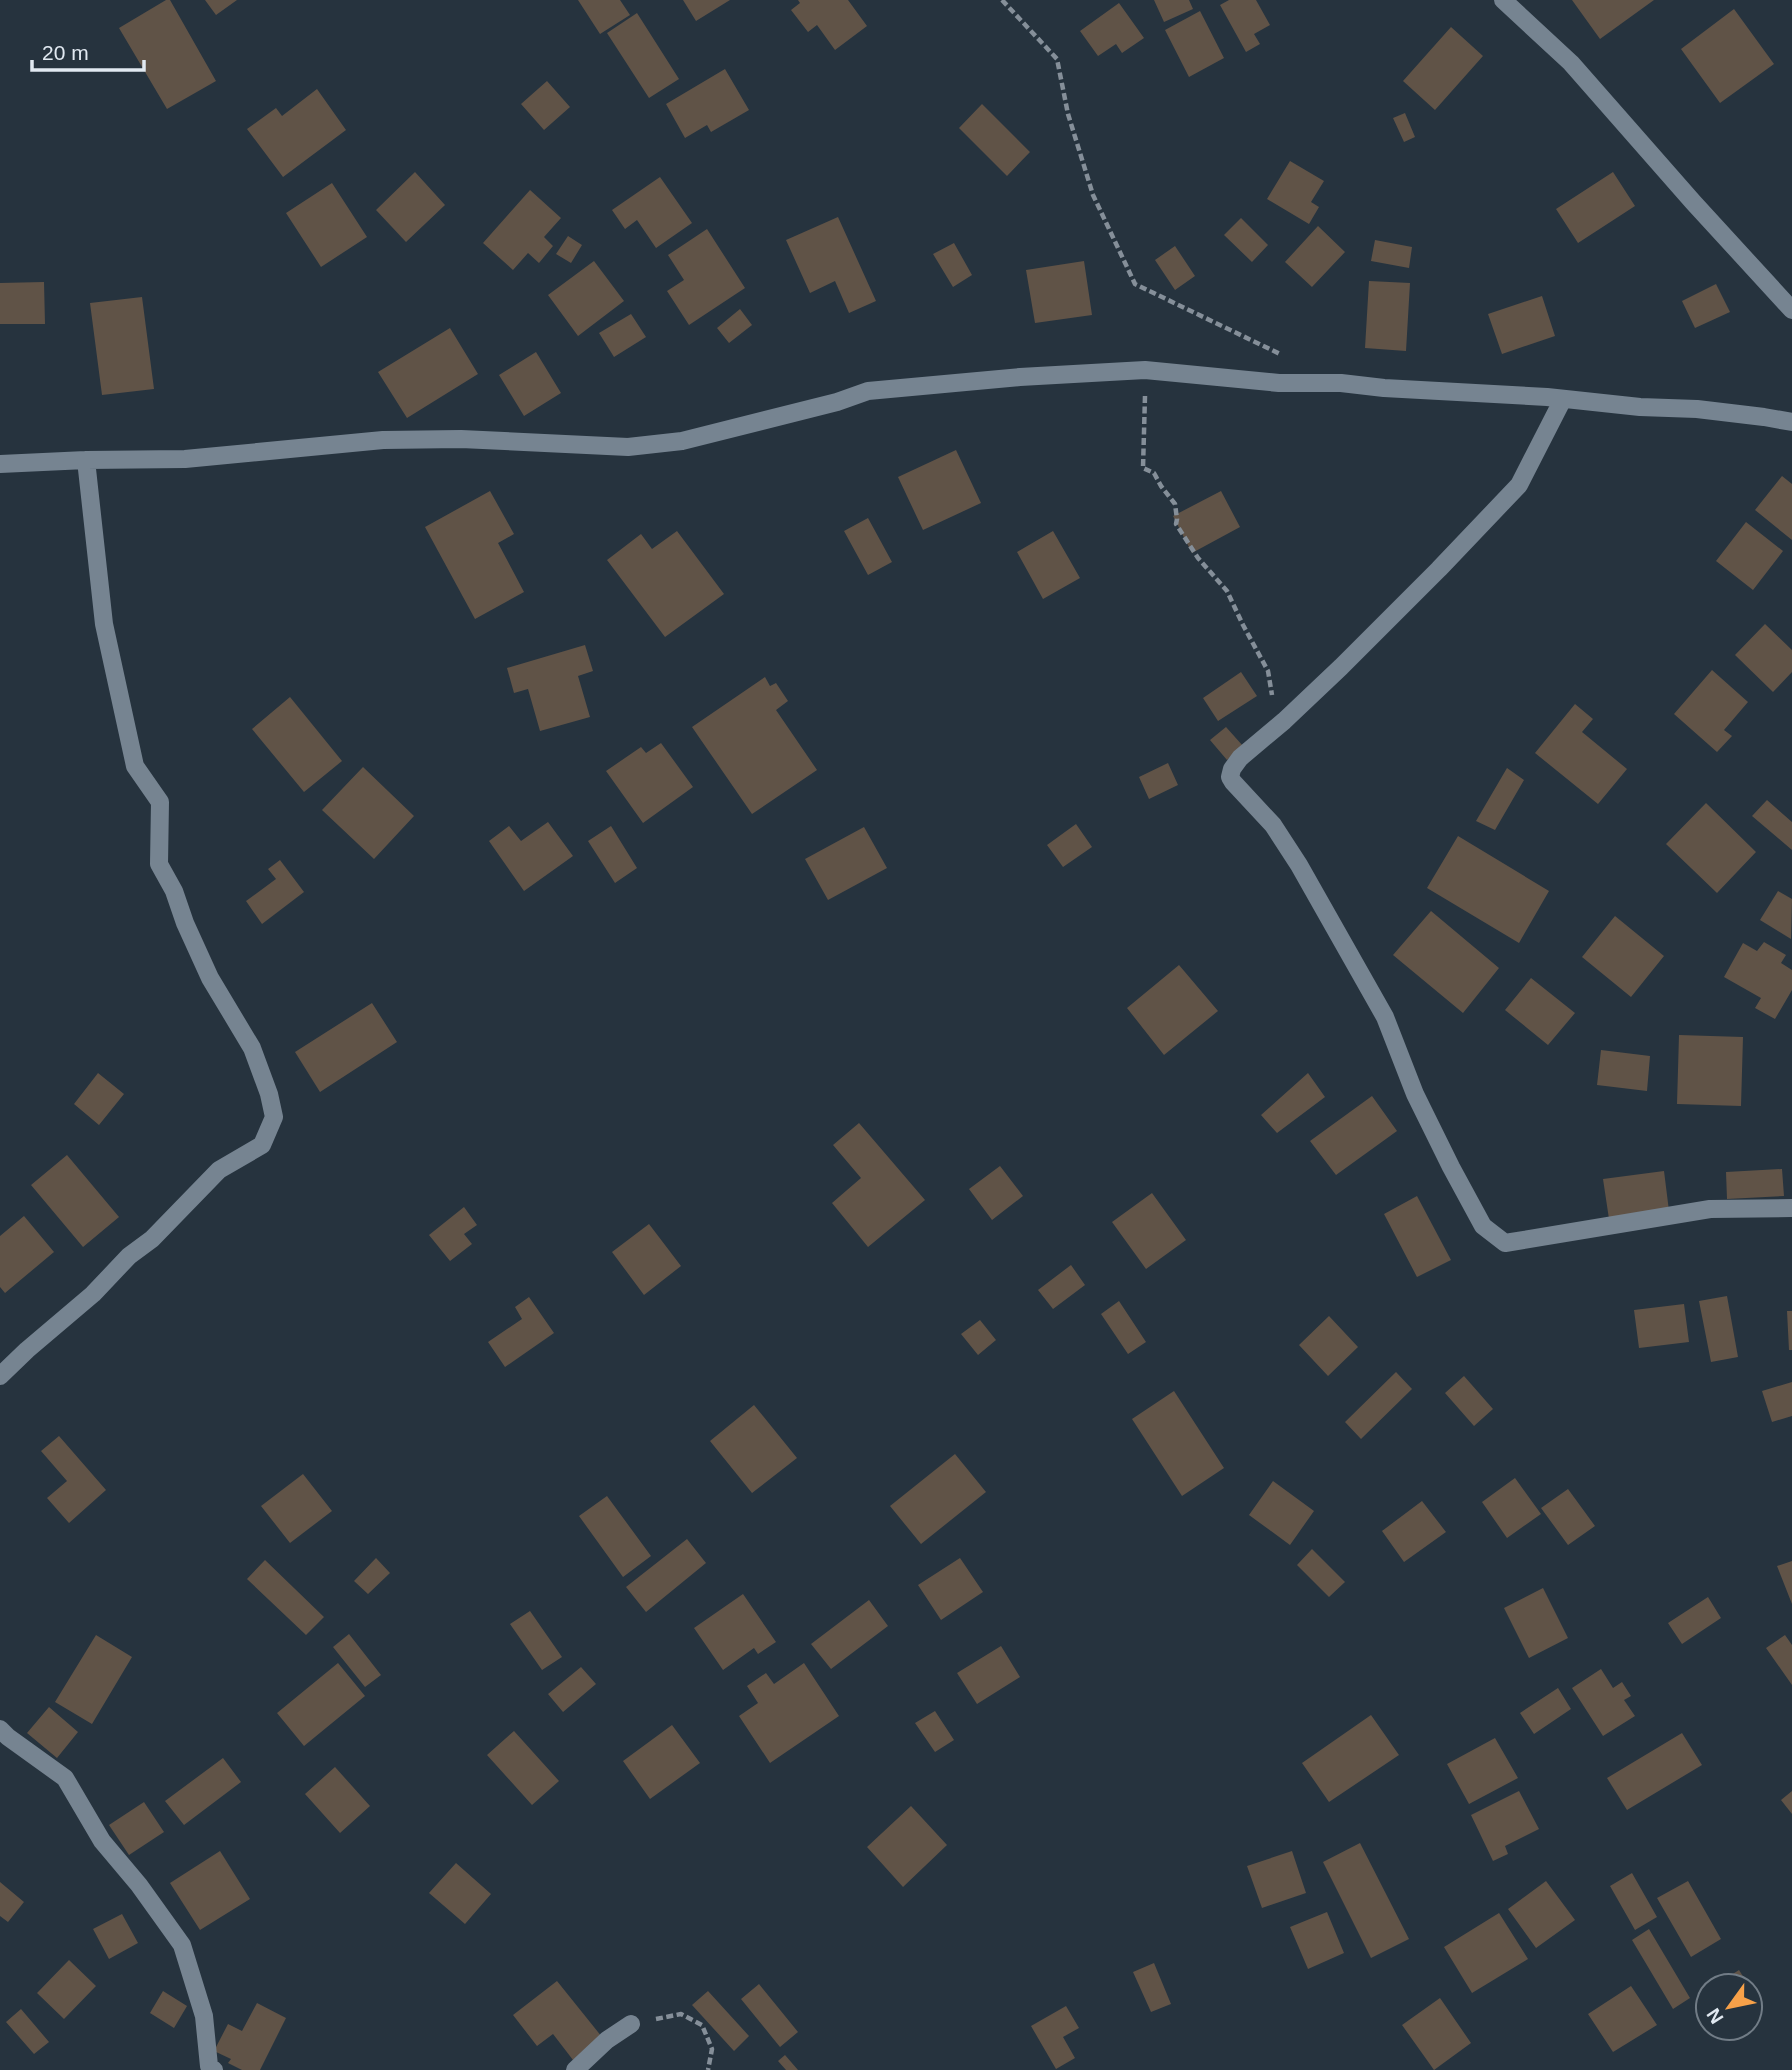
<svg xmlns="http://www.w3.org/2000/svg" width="1792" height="2070" font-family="Helvetica,sans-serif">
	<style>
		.building { fill: #605347 }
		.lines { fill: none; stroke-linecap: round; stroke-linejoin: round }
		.path { stroke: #858f99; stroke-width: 4.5; stroke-dasharray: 7 3.5; stroke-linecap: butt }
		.street { stroke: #768491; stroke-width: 18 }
	</style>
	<rect width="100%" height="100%" fill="#26333e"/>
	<path class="building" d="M166,0H170L216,81L167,109L119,28Z
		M205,0H237L216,15Z
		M578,0H620L630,15L600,34Z
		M683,0H730L696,21Z
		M798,0H848L867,26L835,50L817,25L808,32L791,10L800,3Z
		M1154,0H1189L1193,9L1164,22Z
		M1229,0H1256L1270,25L1254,34L1260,44L1246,52L1220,5Z
		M1572,0H1654L1600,39Z
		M1119,3L1144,38L1122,53L1116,44L1098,56L1080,31Z
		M1734,9L1774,64L1720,103L1681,49Z
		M1200,11L1224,58L1189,77L1165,30Z
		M637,13L679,79L649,98L607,33Z
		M1451,27L1483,56L1435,110L1403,81Z
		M725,69L749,110L711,132L707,125L685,138L666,104Z
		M547,81L570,107L544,130L521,104Z
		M317,89L346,130L283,177L247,129L276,108L282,116Z
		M982,104L1030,152L1007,176L959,128Z
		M1405,113L1415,137L1404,142L1393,118Z
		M1290,161L1324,181L1311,202L1319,207L1309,224L1267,199Z
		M415,172L445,205L406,242L376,210Z
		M1613,172L1635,206L1578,243L1556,209Z
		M660,177L692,223L656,248L637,220L625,229L612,210Z
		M332,183L367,237L321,267L286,213Z
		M530,190L561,218L544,237L553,246L539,263L528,253L513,270L483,243Z
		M838,217L876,301L849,313L835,281L810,293L786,240Z
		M1241,218L1268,245L1252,262L1224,235Z
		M1318,226L1345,252L1312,287L1285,262Z
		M707,229L745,288L689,325L667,291L684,280L668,255Z
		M568,236L582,245L571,263L556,254Z
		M1375,240L1412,247L1409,268L1371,261Z
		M954,243L972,275L953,287L933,254Z
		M1175,246L1195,276L1175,290L1155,260Z
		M594,261L624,301L578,336L548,295Z
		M1084,261L1092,315L1035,323L1026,270Z
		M1369,281L1410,283L1406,351L1365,348Z
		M44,282L45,324H0V283Z
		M1716,284L1730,312L1695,328L1682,301Z
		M1542,296L1555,336L1502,354L1488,314Z
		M142,297L154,389L102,395L90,303Z
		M740,309L752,325L729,343L717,328Z
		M631,314L646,337L614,357L599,333Z
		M450,328L478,374L407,418L378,372Z
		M536,352L561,393L524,416L499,375Z
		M956,450L981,503L923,530L898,477Z
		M1782,476L1792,484V540L1755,510Z
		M490,491L514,534L498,543L524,592L475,619L425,527Z
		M1221,491L1240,527L1192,553L1173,516Z
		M868,518L892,562L868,575L844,531Z
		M1746,522L1783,551L1753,590L1716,561Z
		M677,531L724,594L665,637L607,560L641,534L652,549Z
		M1053,531L1080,578L1043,599L1017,552Z
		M1765,624L1792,650V672L1773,692L1735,655Z
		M585,645L593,671L578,676L590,717L540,731L528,689L514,693L507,668Z
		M1712,670L1748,702L1724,730L1732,736L1717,752L1674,714Z
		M1241,672L1257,696L1218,721L1203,698Z
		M765,677L770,686L776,683L788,701L776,710L817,770L752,814L692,727Z
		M290,697L342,761L304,792L252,729Z
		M1575,704L1593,719L1582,732L1627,769L1598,804L1535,753Z
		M1226,727L1243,746L1227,760L1210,740Z
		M661,743L693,787L643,823L606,771L641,747L646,753Z
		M1168,763L1178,785L1149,799L1139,777Z
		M363,767L414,816L374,859L322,810Z
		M1507,768L1524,780L1495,830L1476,821Z
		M1767,800L1792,822V850L1752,816Z
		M1706,803L1756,852L1717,893L1666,844Z
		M548,822L573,856L524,891L489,841L509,826L521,841Z
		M1076,824L1092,847L1063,867L1047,845Z
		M611,826L637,868L615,883L588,841Z
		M864,827L887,868L828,900L805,859Z
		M1458,836L1549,891L1519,943L1427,888Z
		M280,860L304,892L262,924L246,901L276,879L268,869Z
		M1778,891L1792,899L1791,939L1760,920Z
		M1431,911L1499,968L1463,1013L1393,955Z
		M1615,916L1664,956L1631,997L1582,957Z
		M1764,942L1786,955L1781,963L1792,970V990L1775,1019L1755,1008L1761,998L1724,977L1743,943L1757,951Z
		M1179,965L1218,1011L1164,1055L1127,1008Z
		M1531,978L1575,1013L1548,1045L1505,1010Z
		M372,1003L397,1042L320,1092L295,1052Z
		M1679,1035L1743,1037L1741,1106L1677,1104Z
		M1601,1050L1650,1056L1647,1091L1597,1085Z
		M98,1073L124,1094L99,1125L74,1104Z
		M1308,1073L1325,1097L1277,1133L1261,1115Z
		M1372,1096L1397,1131L1336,1175L1310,1141Z
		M859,1123L925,1200L868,1247L832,1203L861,1178L833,1145Z
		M67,1155L119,1217L83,1247L31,1185Z
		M1000,1166L1023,1196L992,1220L969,1189Z
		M1782,1169L1784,1196L1727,1199L1726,1172Z
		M1664,1171L1669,1211L1609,1219L1603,1179Z
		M1152,1193L1186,1240L1146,1269L1112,1222Z
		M1417,1196L1451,1260L1417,1277L1384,1214Z
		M464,1207L477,1225L464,1234L472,1244L450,1261L429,1235Z
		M24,1216L54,1252L5,1293L0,1287V1236Z
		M649,1224L681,1266L644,1295L612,1252Z
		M1071,1265L1085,1285L1053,1309L1038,1290Z
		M1727,1296L1738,1357L1711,1362L1699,1301Z
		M529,1297L554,1333L505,1367L488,1342L522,1319L515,1307Z
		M1119,1301L1146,1342L1128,1354L1101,1314Z
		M1684,1304L1689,1342L1639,1348L1634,1310Z
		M1787,1311H1792V1350H1789Z
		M1329,1316L1358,1347L1328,1376L1299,1345Z
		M980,1320L996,1340L978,1355L961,1334Z
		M1396,1372L1412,1389L1361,1439L1345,1422Z
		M1464,1376L1493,1409L1474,1426L1445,1393Z
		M1792,1382V1416L1772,1422L1762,1391Z
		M1174,1391L1224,1468L1182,1496L1132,1419Z
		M754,1405L797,1458L752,1493L710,1441Z
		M59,1436L106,1490L69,1523L47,1498L67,1481L41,1451Z
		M955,1454L986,1492L921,1544L890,1506Z
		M303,1474L332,1511L290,1543L261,1506Z
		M1515,1478L1541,1514L1507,1538L1482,1502Z
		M1273,1481L1314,1511L1290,1545L1249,1515Z
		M1568,1489L1595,1526L1568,1545L1541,1508Z
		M607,1496L651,1556L623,1577L579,1516Z
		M1422,1501L1446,1532L1404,1562L1382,1531Z
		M687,1539L706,1563L646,1612L626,1587Z
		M1312,1549L1345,1582L1329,1597L1297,1565Z
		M376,1558L390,1573L368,1594L354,1581Z
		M960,1558L983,1592L941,1620L918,1585Z
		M265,1560L324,1617L306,1635L247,1579Z
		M1792,1561V1604L1777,1566Z
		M1543,1588L1568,1638L1529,1658L1504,1608Z
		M743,1594L776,1642L758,1654L754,1648L723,1670L694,1628Z
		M1708,1597L1721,1618L1682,1644L1668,1623Z
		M869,1600L888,1626L831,1669L811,1644Z
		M530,1611L562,1657L542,1670L510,1624Z
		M349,1634L381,1675L365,1687L333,1647Z
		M96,1635L132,1657L92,1724L55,1702Z
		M1785,1635L1792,1645V1685L1766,1648Z
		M1001,1646L1020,1677L977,1704L957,1673Z
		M338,1663L365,1696L304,1746L277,1713Z
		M804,1663L839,1716L770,1763L739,1716L758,1703L747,1686L766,1673L774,1684Z
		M581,1667L596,1684L563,1712L548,1694Z
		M1601,1669L1613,1688L1622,1682L1631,1696L1624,1700L1635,1716L1603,1736L1572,1688Z
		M1558,1688L1571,1709L1534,1734L1520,1713Z
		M49,1707L78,1732L57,1758L27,1733Z
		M935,1711L954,1740L935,1752L915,1723Z
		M1371,1715L1399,1755L1329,1802L1302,1763Z
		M672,1725L700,1763L650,1799L623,1761Z
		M514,1731L559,1781L532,1805L487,1755Z
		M1682,1733L1702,1765L1627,1810L1607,1778Z
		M1495,1738L1518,1778L1469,1804L1447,1764Z
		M223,1758L241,1782L184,1825L165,1801Z
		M335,1767L370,1806L340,1833L305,1794Z
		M1519,1791L1539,1829L1505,1846L1508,1854L1493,1861L1471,1815Z
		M1792,1791V1814L1781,1800Z
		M144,1802L164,1832L129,1855L109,1825Z
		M911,1806L947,1845L903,1887L867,1847Z
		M1360,1843L1409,1939L1371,1958L1323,1862Z
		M220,1851L250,1899L200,1930L170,1883Z
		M1292,1851L1306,1893L1262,1908L1247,1866Z
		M456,1863L491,1894L465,1924L429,1893Z
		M1632,1873L1657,1917L1635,1930L1610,1886Z
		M1546,1881L1575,1920L1536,1948L1508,1909Z
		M1688,1881L1721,1939L1691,1957L1657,1898Z
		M0,1882L24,1902L8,1922L0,1916Z
		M1327,1912L1344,1953L1308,1969L1290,1927Z
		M1499,1913L1528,1959L1472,1993L1444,1947Z
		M122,1914L138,1943L109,1959L93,1929Z
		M1649,1929L1690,1998L1673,2009L1632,1940Z
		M69,1960L96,1986L64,2019L37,1993Z
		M1154,1963L1171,2004L1151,2012L1133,1972Z
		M1739,1970L1749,1986H1714Z
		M557,1981L602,2037L573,2060L553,2034L537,2046L513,2015Z
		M759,1984L798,2032L780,2047L741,1999Z
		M1631,1986L1657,2025L1613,2052L1588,2014Z
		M163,1991L187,2006L174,2028L150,2013Z
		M708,1991L749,2036L734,2051L692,2005Z
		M1440,1998L1471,2043L1434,2070L1402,2025Z
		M257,2003L286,2018L260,2070H242L228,2063L231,2059L214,2051L228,2024L242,2031Z
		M1066,2006L1079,2028L1063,2037L1075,2058L1056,2069L1031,2026Z
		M21,2009L49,2042L34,2054L6,2022Z
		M785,2055L798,2070H786L778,2061Z"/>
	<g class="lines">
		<path class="path" d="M1002,0L1057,59L1068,114L1093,195L1135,284L1280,354
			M1145,396L1143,468L1154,473L1161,486L1175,504L1177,519L1176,524L1198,558L1227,591L1243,625L1268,671L1272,695
			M656,2019L681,2014L702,2025L712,2049L708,2070"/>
		<path class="street" d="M1503,0L1571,63L1693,202L1792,310
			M1563,399L1519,485L1439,569L1341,667L1284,721L1240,758L1232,769L1230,777L1233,782L1273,825L1299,865L1385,1017L1415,1094L1451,1167L1483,1226L1505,1243L1710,1209L1792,1208
			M0,464L86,460L185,459L383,440L461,439L628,447L682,441L837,402L868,391L1020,377L1145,370L1279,383H1341L1384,388L1547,397L1640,407L1697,409L1764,417L1792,422
			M0,1376L27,1350L93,1294L129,1256L152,1239L219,1170L262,1145L274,1117L269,1094L252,1048L210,978L185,923L174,891L159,864L160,802L135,766L104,624L86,460
			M0,1729L8,1737L65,1778L102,1841L139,1885L182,1945L204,2016L209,2066L214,2070
			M575,2070L607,2040L631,2024"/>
	</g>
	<g transform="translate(1729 2007) rotate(237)"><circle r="33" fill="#26333e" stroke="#717c86" stroke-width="2"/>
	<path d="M0-5L12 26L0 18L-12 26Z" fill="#f7a149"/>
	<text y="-10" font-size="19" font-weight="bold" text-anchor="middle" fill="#e1e9f1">N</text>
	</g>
	<path d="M32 60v10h112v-10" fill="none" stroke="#e1e9f1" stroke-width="3.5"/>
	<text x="42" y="60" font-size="21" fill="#e1e9f1" stroke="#26333e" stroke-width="5" paint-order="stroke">20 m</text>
</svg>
